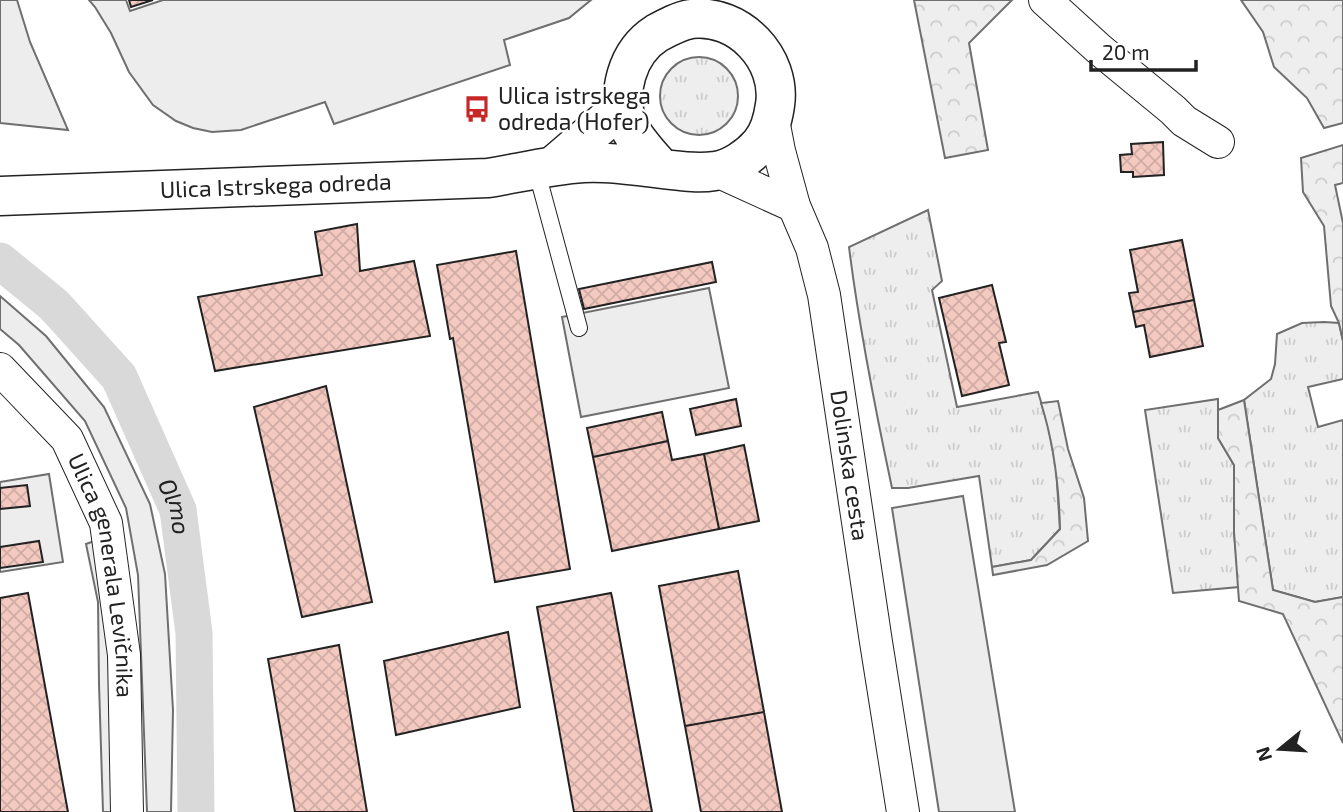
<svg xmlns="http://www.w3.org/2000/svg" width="1343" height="812" font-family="'Exo 2',sans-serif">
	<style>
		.grass { fill: url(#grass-tufts); stroke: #6f6f6f; stroke-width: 2 }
		.forest { fill: url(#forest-crowns); stroke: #6f6f6f; stroke-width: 2 }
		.parking { fill: #ededed; stroke: #6f6f6f; stroke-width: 2 }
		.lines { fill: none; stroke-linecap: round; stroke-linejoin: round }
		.canal { stroke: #d9d9d9; stroke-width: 37 }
		.building { fill: url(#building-cross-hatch); stroke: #222; stroke-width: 2 }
		.lane-casing { stroke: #222; stroke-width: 18 }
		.street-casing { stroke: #222; stroke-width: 34 }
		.secondary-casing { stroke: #222; stroke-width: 41 }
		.lane { stroke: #fff; stroke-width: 16 }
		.street { stroke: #fff; stroke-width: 32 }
		.secondary { stroke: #fff; stroke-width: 38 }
		.labels { text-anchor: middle; stroke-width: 5; stroke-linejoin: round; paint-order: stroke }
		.poi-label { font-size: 23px; fill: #222; stroke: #fff; text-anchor: start }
		.street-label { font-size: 23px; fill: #222; stroke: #fff }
		.water-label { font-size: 24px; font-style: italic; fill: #222; stroke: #fff }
	</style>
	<defs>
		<pattern id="grass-tufts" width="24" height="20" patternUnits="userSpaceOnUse" patternTransform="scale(1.75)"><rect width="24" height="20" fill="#eee"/><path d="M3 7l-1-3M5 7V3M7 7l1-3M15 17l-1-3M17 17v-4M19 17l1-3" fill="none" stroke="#ccc"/></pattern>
		<pattern id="forest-crowns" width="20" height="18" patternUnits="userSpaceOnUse" patternTransform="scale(1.75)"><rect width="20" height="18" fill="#eee"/><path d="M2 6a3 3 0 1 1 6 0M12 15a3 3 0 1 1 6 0" fill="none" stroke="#ccc"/></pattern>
		<pattern id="building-cross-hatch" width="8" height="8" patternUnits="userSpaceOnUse" patternTransform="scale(1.75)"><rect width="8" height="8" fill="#f3c9c0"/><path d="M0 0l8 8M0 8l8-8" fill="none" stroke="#d0aca5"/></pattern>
	</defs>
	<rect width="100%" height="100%" fill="#fff"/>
	<path class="grass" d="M660 96a39 39 0 1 1 78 0a39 39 0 1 1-78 0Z
		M928,210L942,281L932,290L957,407L1038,392L1048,425L1056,467L1060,529L1031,560L992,567L979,476L908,488H892C875,408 859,328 849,247Z
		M1324,322L1339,323L1343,341V379L1308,387L1318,427L1343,420V597L1315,602L1273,590L1244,400L1271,379L1275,364L1277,334L1302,323Z
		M1218,399V438L1234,465V532L1239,587L1173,593L1145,410Z"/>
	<path class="forest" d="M914,0H1012L969,43L988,150L945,158Z
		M1241,0H1343V123L1324,128L1307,98L1274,67L1263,32Z
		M1343,145V183L1335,185L1343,223V341L1339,323L1331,306L1324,226L1303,192L1301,158Z
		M1244,400L1273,590L1315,602L1343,597V743L1283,614L1239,601L1234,532V465L1218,438V410Z
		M1058,401L1068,449L1084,498L1088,541L1047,565L993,575L992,567L1031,560L1060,529C1059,486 1054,444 1041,403Z"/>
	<path class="parking" d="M0,0H17L30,42L68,130L0,123Z
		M89,0H126L130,11L163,0H591L569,18L504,40L510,65L334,124L325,102L241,130L212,132L193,128L176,121L153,105L129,72L111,33L95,7Z
		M709,288L729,388L581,417L562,317Z
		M0,296L46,336L104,407L150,504L165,574L173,710L171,812H147L138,575L126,508L85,421L19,345L0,329Z
		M49,474L63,562L0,572V482Z
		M963,496L1015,812H939L892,508Z
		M97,540L108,593L119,812H103L99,684L98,602L86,544Z"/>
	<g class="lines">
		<path class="canal" id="s1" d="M0,261L54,305L119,377L178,510L194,633L196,812"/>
	</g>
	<path class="building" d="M129,0H153L131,7Z
		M1163,142L1164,175L1133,177V172H1121L1120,155L1132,154L1131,144Z
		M357,224L360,271L414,261L430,336L215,371L198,297L322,275L315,232Z
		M1182,240L1194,300L1133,312L1129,293L1138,292L1130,250Z
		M516,251L570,569L495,582L453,338L450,339L437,265Z
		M712,262L716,282L584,309L579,289Z
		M992,285L1006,342L999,343L1009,385L962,396L939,298Z
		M1194,300L1203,346L1150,357L1144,325L1136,327L1133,312Z
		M326,386L372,602L302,617L254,407Z
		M736,399L741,426L696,435L690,409Z
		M662,412L668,441L593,457L587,428Z
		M668,441L672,460L704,454L719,529L612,551L593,457Z
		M744,445L759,521L719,529L704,454Z
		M27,485L30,506L0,509V488Z
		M39,541L43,562L0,568V547Z
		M738,571L764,712L685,726L659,586Z
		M28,593L68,812H0V598Z
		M611,593L612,597L652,812H574L537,607Z
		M508,632L520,707L396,735L384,661Z
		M339,645L367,812H295L268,659Z
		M764,712L782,812H701L685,726Z"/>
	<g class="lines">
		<defs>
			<path id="lane" d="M536,169L579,328"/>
			<g id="street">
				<path d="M1045,0L1099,49L1173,110L1184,121L1218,142"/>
				<path id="s2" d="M773,120L779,151L794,206L812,248L824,295L876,642L903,812"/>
				<path d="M717,171L794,206"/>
				<path id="s3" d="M0,369L67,439L106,523L124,655L127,812"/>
			</g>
			<g id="secondary">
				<path d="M553,166L623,106"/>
				<path id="s4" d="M0,196L488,178C519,173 551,165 583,163C608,161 637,166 662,169C680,171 697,174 715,171C731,169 749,157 760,144C769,134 773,119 775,105C782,59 739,13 691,19C679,21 668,27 657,33C627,52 615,94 629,127C637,142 650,156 662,169"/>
			</g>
		</defs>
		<use href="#lane" class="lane-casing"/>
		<use href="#street" class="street-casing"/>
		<use href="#secondary" class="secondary-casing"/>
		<use href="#lane" class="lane"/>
		<use href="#street" class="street"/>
		<use href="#secondary" class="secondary"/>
	</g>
	<defs>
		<symbol id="bus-bare" viewBox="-9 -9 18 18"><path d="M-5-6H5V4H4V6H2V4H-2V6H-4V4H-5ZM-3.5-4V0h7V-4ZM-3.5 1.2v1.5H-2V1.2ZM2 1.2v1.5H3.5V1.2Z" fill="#c62828" stroke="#fff" stroke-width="2.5" paint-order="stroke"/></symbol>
	</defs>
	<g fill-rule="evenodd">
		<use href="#bus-bare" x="458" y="90" width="38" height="38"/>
	</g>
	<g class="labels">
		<g class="poi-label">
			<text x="498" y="104">Ulica istrskega<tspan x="498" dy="26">odreda (Hofer)</tspan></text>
		</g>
		<g class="street-label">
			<text dy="8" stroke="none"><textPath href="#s4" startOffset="276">Ulica Istrskega odreda</textPath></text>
			<text dy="8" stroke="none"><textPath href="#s2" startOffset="355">Dolinska cesta</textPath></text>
			<text dy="8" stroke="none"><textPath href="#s3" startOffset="240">Ulica generala Levičnika</textPath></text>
		</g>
		<g class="water-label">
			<text dy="8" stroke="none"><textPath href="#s1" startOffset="308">Olmo</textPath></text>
		</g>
	</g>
	<g transform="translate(1280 749) rotate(252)" stroke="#ffffff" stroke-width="5" paint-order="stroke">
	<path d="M0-5L12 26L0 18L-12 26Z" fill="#222222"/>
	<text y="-10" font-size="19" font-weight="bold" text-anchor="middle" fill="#222222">N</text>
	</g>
	<path d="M1091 60v10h105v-10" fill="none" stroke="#222222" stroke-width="3.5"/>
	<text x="1102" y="60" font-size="21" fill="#222222" stroke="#ffffff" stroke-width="5" paint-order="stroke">20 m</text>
</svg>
